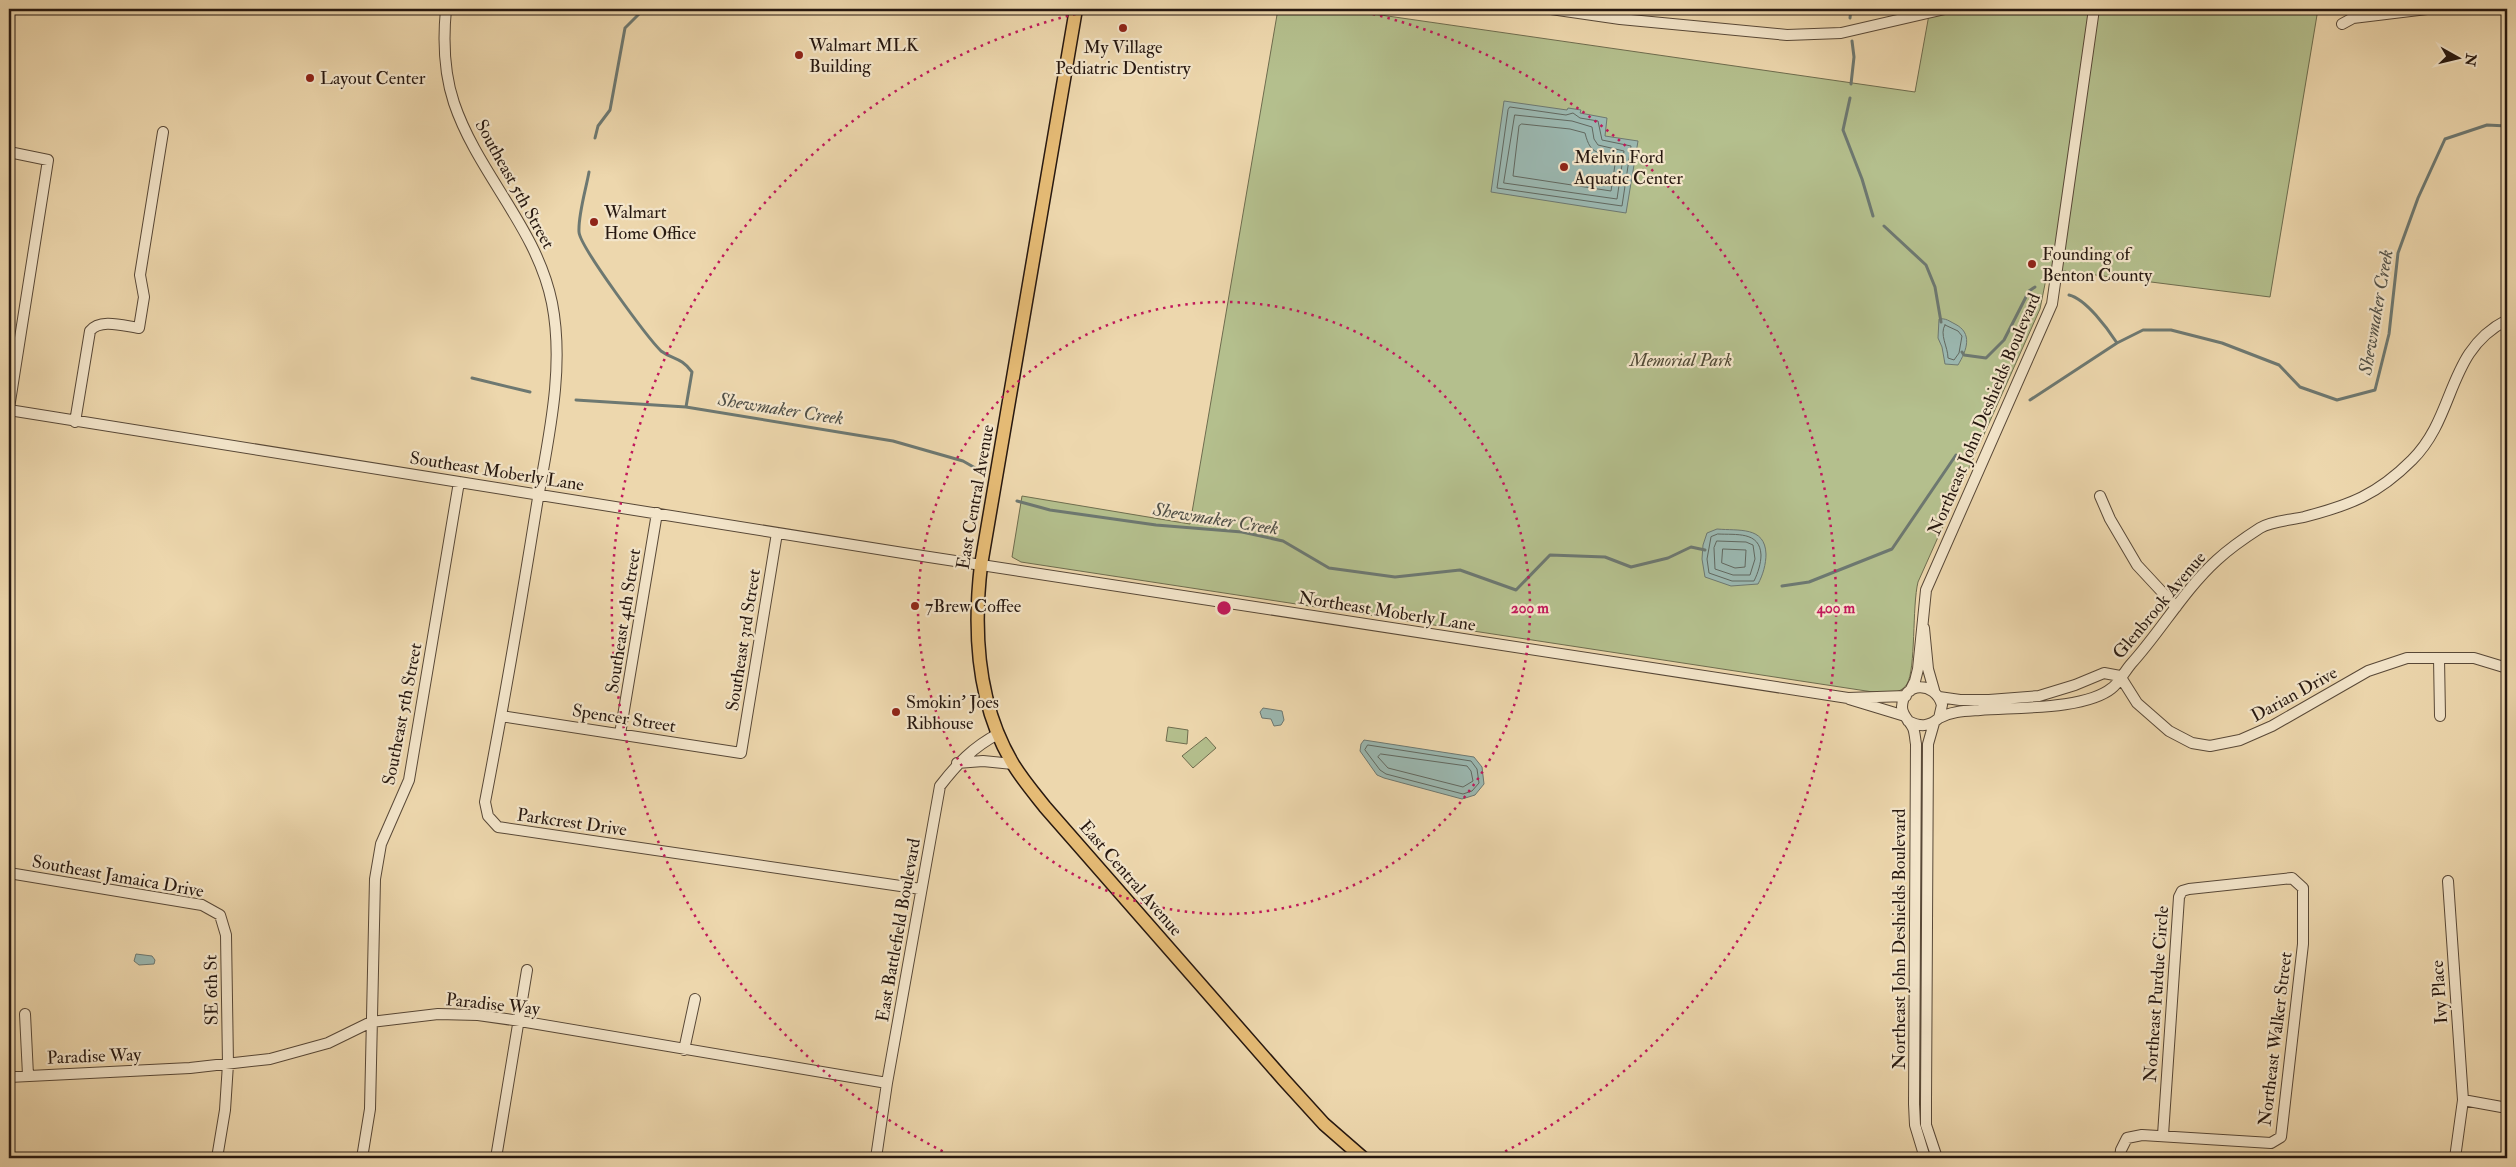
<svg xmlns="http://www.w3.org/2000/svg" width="2516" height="1167" font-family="'IM FELL Double Pica',serif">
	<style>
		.green { fill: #b4bf8d; stroke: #6e6c4e }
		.water { fill: #9bb8b1; stroke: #6d7871 }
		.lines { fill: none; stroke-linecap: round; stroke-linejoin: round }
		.shore { stroke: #616860; stroke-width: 1 }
		.stream { stroke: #6d7871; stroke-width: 3 }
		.minor-casing { stroke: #584837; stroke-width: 12 }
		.major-casing { stroke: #271810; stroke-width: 15 }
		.minor { stroke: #f3e5ca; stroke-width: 10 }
		.major { stroke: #e6bc76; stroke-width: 12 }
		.ring { fill: none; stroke: #c2185b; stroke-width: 2.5; stroke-dasharray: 2.5 5 }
		.poi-dot { fill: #8f2418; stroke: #f3e5ca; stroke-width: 2 }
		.labels { text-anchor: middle; stroke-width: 4.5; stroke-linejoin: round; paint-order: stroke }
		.poi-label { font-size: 18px; fill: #271810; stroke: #f3e5ca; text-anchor: start }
		.street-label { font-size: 18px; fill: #271810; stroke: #f3e5ca }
		.park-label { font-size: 18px; font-style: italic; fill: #514a36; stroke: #f3e5ca }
		.water-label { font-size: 19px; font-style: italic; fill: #505048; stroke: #f3e5ca }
		.centre { fill: #c2185b; stroke: #f3e5ca; stroke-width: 2.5 }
		.ring-label { font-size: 15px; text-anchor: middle; font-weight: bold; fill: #c2185b; stroke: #f3e5ca; stroke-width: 4.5; stroke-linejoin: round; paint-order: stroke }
	</style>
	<rect width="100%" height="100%" fill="#edd7ad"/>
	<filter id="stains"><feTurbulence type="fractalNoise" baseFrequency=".004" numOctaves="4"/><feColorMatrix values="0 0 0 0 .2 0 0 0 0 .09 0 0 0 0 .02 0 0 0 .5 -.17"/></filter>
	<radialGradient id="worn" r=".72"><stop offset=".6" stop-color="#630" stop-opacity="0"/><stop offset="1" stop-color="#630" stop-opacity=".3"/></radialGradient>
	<path class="green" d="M1278,9H1339L1915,92L1930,9H2318L2270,297L2048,269L2040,309L1918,582C1912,606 1916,669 1907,684C1903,691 1894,693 1886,694L1021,562L1012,557L1022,496L1190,524Z
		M1168,727L1188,730L1187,744L1166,741Z
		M1206,737L1216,748L1193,768L1182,756Z"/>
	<path class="water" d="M1504,101L1567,110L1568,108L1581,110L1580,113L1607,118L1605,136L1638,141L1626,213L1491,192Z
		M1939,319C1946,318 1949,321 1955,324C1973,333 1967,350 1958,365L1945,364L1942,347L1938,338Z
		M1717,529C1739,531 1765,526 1766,554C1766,564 1763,575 1758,584L1731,586L1705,577L1702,559L1703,545L1707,533Z
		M1263,708L1282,711L1284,720L1281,725L1274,726L1271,719L1262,718L1260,712Z
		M1364,740L1474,757L1482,767L1484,784L1475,795L1462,799L1384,778L1377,775L1360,751L1361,744Z
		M136,954L152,956L155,960L154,964L139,965L134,961Z"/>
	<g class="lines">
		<path class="shore" d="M1510,107L1566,115L1573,113L1580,118L1598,121L1602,140L1631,146L1622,206L1497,188L1508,110Z
			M1515,115L1572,121L1592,127L1594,139L1598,145L1624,151L1617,199L1504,183Z
			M1522,124L1570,129L1585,133C1591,157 1598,150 1616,158L1611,191L1513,176L1519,126Z
			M1945,325L1958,331L1962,336L1959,353L1954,360L1948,358C1948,347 1939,334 1945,325Z
			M1718,534C1736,535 1760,531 1761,555C1761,563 1758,573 1754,581H1732L1709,573L1707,559L1711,537Z
			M1717,541L1746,542L1753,545L1755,559L1750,575H1733L1715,569L1714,548Z
			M1723,549L1746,550L1745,567L1735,568L1722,563Z
			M1368,745L1471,761L1477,769L1479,783L1472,791L1463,794L1386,774L1380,770L1365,750Z
			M1381,754L1467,766L1471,771L1473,781L1463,787L1388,768L1378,757Z"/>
		<path class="stream" d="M1850,18L1851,9
			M1851,84L1854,57L1852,41
			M1850,98L1843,130L1862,179L1873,216
			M595,138L598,126L610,110L625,28L644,9
			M589,172C586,189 578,215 579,232C580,247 648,338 661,351C673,360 681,357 692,372L686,407
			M1884,226L1926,265L1935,287L1941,322
			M2069,295C2086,299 2108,329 2117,343
			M1962,352L1964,355L1986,358L2004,340L2029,291L2035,287
			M472,378L530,392
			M576,400L686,407L893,441L963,461L977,469
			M2030,400L2117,343L2143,330H2171L2222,343L2279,365L2300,387L2337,400L2375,390L2389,334L2398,253L2418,198L2445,139L2487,125L2507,126
			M1017,501L1050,510L1156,525L1242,532L1283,541L1329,568L1395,577L1460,570L1516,590L1550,555L1605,557L1631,567L1668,558L1691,547L1705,550
			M1782,586L1809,582L1892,549L1956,455"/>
		<defs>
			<path id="minor" d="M446,9C443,40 444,73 454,103C478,174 537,228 552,303C565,369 548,439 537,504C521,604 504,703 485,802L488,816L498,827L921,889
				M1551,9L1620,19L1787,35L1841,33L1945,9
				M1620,19L1622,9
				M2342,24L2353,18L2427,9
				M9,152L48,160L9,408
				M9,410L903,553L1848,698L1906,696
				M75,422L90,331C100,318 124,326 139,328L144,297L140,275L163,132
				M2100,496L2110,519L2137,565L2176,607
				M1924,628L1928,669L1934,690
				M2439,658L2440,716
				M2120,676L2137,703L2169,731L2192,743L2210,746L2240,740L2272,726L2368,671L2407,658H2474L2507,668
				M1910,691L1915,681L1918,669L1926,590L2052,304L2094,9
				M1939,697L1960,700H1989L2039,696L2075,685L2104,673L2120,676
				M1849,699L1905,716
				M501,716L741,753L777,533
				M1939,718C1952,711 1966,711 1980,710C2015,707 2085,710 2112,688C2118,684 2125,671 2131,664C2161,631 2184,590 2217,560C2230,548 2246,537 2260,528C2271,521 2291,520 2304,517C2350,505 2377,495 2412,460C2457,415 2446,351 2507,320
				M1908,721C1920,727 1929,727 1939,718L1942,705C1935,681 1903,681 1902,707C1902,716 1910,721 1913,728C1915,733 1915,739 1916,744L1914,1104L1915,1125L1925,1158
				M1934,723L1928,744L1926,1104V1125L1937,1158
				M620,734L657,513
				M957,763L983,761L1013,764
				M9,873L202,905L220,915L226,935L228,1064L225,1110L217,1158
				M2448,881L2463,1100L2455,1158
				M25,1014L28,1075
				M684,1050L695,999
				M9,1077L190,1068L270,1059L328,1043L371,1022L438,1014L478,1015L520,1021L887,1083
				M2463,1100L2507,1108
				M362,1158L370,1109L375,879L381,844L409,780L459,482
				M496,1158L527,970
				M876,1158L887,1083L940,786C957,764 973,747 998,734
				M2120,1158L2121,1150L2127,1138L2142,1135L2271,1143L2281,1137L2303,944V888L2292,878L2189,889L2182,891L2179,897L2163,1135"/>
			<path id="major" d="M1076,9L981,565C973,633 977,704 1013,764C1022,779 1034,793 1045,807L1284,1080L1324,1124L1363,1158"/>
		</defs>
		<use href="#minor" class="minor-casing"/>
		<use href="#major" class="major-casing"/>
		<use href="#minor" class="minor"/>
		<use href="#major" class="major"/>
	</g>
	<g class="ring">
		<circle cx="1224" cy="608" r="306"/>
		<path d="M956 1158A612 612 0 0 1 1097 9M1351 9A612 612 0 0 1 1492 1158"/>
	</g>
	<g class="poi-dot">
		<circle cx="1123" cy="28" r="5"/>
		<circle cx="799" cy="55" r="5"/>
		<circle cx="310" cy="78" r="5"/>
		<circle cx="1564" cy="167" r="5"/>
		<circle cx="594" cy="222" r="5"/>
		<circle cx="2032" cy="264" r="5"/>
		<circle cx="915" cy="606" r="5"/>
		<circle cx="896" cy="712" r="5"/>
	</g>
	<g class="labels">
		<g class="poi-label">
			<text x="809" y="51">Walmart MLK<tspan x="809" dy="21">Building</tspan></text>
			<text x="1123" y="53" text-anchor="middle">My Village<tspan x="1123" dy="21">Pediatric Dentistry</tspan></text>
			<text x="320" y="84">Layout Center</text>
			<text x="1574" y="163">Melvin Ford<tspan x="1574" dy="21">Aquatic Center</tspan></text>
			<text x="604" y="218">Walmart<tspan x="604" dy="21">Home Office</tspan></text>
			<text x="2042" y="260">Founding of<tspan x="2042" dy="21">Benton County</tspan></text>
			<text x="925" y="612">7Brew Coffee</text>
			<text x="906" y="708">Smokin' Joes<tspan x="906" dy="21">Ribhouse</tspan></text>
		</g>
		<g class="street-label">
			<text transform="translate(515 184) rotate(61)" y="6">Southeast 5th Street</text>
			<text transform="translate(1984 414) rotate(-67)" y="6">Northeast John Deshields Boulevard</text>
			<text transform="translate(497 471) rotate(9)" y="6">Southeast Moberly Lane</text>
			<text transform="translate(975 497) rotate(-80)" y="6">East Central Avenue</text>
			<text transform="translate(2159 605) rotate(-50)" y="6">Glenbrook Avenue</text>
			<text transform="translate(1387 611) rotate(9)" y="6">Northeast Moberly Lane</text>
			<text transform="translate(623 621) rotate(-81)" y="6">Southeast 4th Street</text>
			<text transform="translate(743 640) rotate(-81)" y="6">Southeast 3rd Street</text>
			<text transform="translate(2294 694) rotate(-29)" y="6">Darian Drive</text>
			<text transform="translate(402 714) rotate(-79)" y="6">Southeast 5th Street</text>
			<text transform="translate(624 718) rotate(9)" y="6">Spencer Street</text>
			<text transform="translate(572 822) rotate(8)" y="6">Parkcrest Drive</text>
			<text transform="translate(118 876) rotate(10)" y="6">Southeast Jamaica Drive</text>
			<text transform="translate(1131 878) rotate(49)" y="6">East Central Avenue</text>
			<text transform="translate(898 930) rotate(-80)" y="6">East Battlefield Boulevard</text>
			<text transform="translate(1899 939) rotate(-90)" y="6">Northeast John Deshields Boulevard</text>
			<text transform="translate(211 990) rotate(-91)" y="6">SE 6th St</text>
			<text transform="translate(2439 992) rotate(-94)" y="6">Ivy Place</text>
			<text transform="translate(2156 994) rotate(-86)" y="6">Northeast Purdue Circle</text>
			<text transform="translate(493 1004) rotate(6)" y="6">Paradise Way</text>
			<text transform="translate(2275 1039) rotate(-83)" y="6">Northeast Walker Street</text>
			<text transform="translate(94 1056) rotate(-2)" y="6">Paradise Way</text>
		</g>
		<g class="park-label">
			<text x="1681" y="366">Memorial Park</text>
		</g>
		<g class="water-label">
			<text transform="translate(2375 312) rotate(-80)" y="7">Shewmaker Creek</text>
			<text transform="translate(781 408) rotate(9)" y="7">Shewmaker Creek</text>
			<text transform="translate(1216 518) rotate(9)" y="7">Shewmaker Creek</text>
		</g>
	</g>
	<circle cx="1224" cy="608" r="8" class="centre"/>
	<g class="ring-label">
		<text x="1530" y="613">200 m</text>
		<text x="1836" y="613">400 m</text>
	</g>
	<rect width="2516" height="1167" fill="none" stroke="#edd7ad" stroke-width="30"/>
	<rect x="10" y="10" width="2496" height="1147" fill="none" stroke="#271810" stroke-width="2.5"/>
	<rect x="15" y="15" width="2486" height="1137" fill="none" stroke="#271810"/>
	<g transform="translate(2458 58) rotate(98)" stroke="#f3e5ca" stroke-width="4" paint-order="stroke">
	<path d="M0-4L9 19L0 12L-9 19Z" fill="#271810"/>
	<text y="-8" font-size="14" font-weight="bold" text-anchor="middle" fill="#271810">N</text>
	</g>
	<rect width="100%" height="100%" filter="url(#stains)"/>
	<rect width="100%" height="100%" fill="url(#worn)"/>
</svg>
